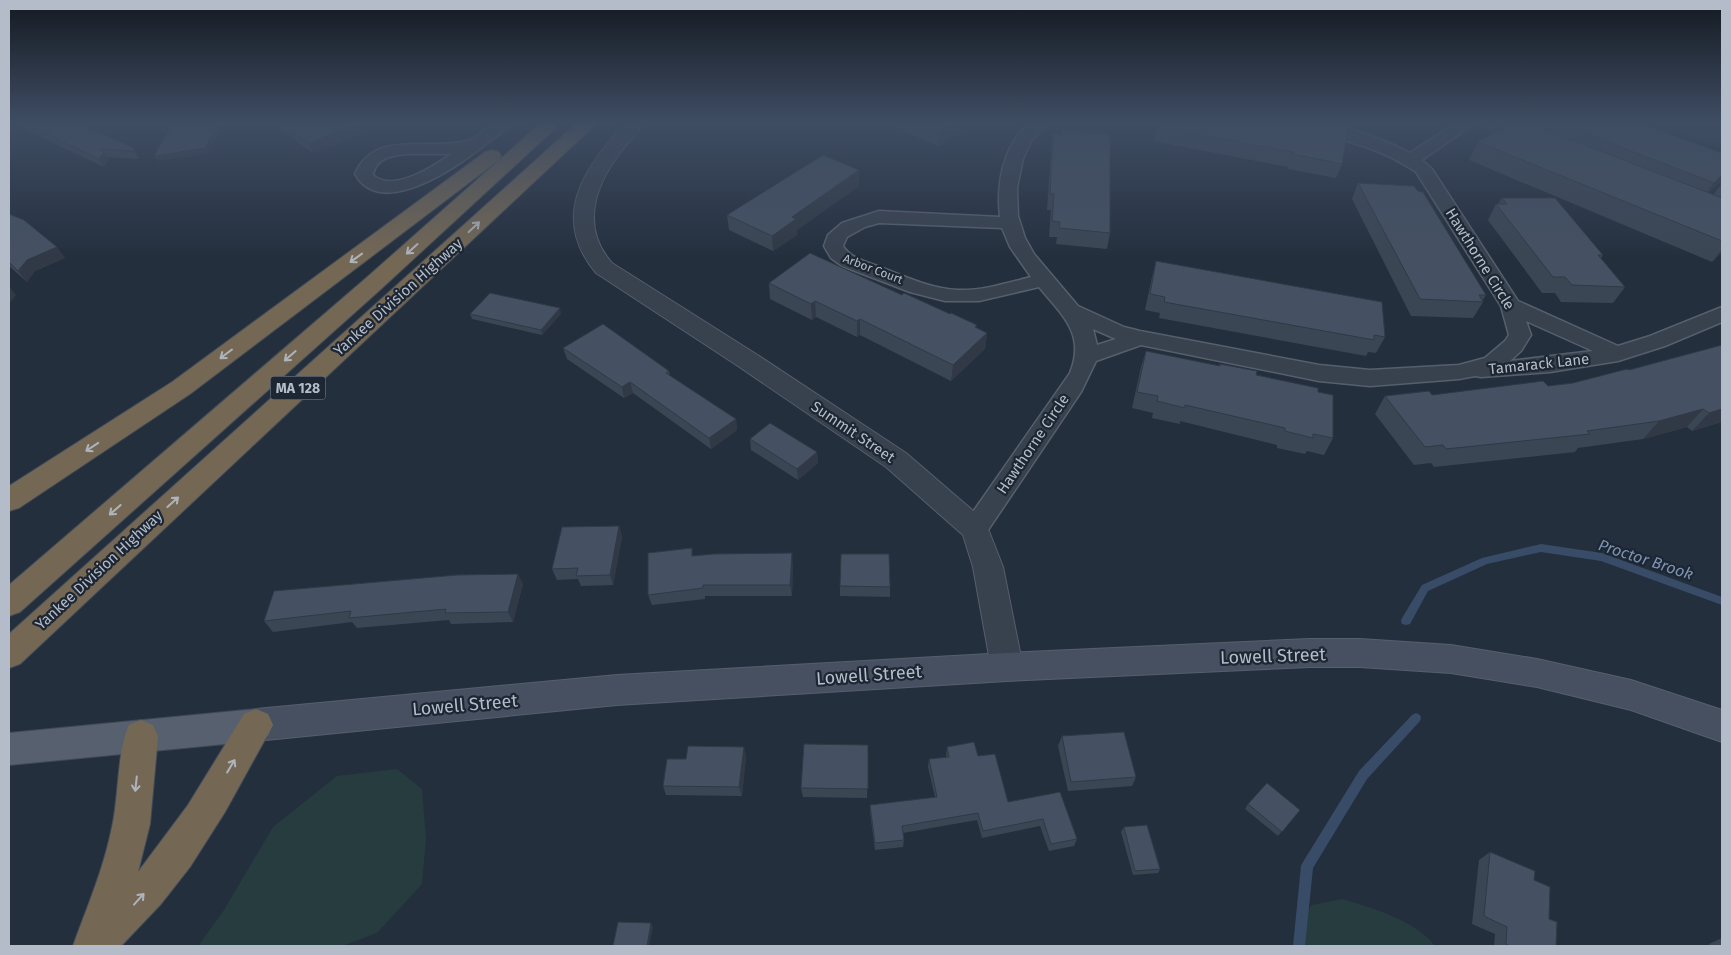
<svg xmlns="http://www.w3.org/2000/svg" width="1731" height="955" font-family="'Fira Sans',sans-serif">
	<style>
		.green { fill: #263c3f }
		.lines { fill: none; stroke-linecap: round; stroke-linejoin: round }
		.stream { fill: #394c67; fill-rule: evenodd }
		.minor-casing { stroke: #565f6c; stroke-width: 3 }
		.tertiary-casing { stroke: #565f6c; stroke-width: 2 }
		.secondary-casing { stroke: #565f6c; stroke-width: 2 }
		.primary-casing { stroke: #414a57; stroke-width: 2 }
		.motorway-casing { stroke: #434c59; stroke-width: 2 }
		.minor { fill: #38414e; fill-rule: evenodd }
		.tertiary { fill: #38414e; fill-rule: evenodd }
		.secondary { fill: #465061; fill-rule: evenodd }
		.primary { fill: #56606e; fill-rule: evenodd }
		.motorway { fill: #746855; fill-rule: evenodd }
		.wall { fill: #3b4654 }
		.shaded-wall { fill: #303945 }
		.building { fill: #455162; stroke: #303945 }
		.oneway { stroke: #aeb4bd }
		.labels { text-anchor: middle; stroke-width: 4.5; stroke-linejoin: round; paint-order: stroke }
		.far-street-label { font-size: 12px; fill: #b4bcc9; stroke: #1d2633 }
		.shield { fill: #1d2633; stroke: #878f9c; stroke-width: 1 }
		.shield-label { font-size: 14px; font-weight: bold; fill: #b4bcc9 }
		.street-label { font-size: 15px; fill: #b4bcc9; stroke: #1d2633 }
		.water-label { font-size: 16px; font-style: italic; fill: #7c92b1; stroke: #1d2633 }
		.near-street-label { font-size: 18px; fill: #b4bcc9; stroke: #1d2633 }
	</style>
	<rect width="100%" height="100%" fill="#242f3e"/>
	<path class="green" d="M1698,129H1722V150L1682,133L1683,130Z
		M397,769L422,789L426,839L422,884L377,933L342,946H198L224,910L273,827L337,776Z
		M1342,899C1370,907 1417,921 1435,946H1297L1301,919L1312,905Z"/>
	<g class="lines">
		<path class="stream" d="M1541,544L1602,553L1722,597V605L1601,561L1541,552L1487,564L1428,591L1410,624L1406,625L1402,624L1401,621L1402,618L1422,585L1482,558Z
			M1416,713L1420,715L1421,718L1420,721L1367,779L1313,868L1305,946H1293L1301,866L1303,862L1359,771L1412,715Z"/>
		<defs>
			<path id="minor" d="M492,123H511C506,131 495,137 487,143C461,164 382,222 355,174C374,129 429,151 467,141C476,139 485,129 492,123ZM409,154H451C434,166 393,193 373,175C376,157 394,155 409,154Z
				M1029,123H1048L1031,141L1023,159L1017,188L1018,216L1025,238L1034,254L1078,306L1124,327L1140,331L1319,365L1370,370L1459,365L1485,358L1505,341L1509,335L1501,306L1416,172C1377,145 1334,138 1289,126L1287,123C1297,123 1308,123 1318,123C1347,125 1385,140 1410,153L1456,123H1475L1422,160L1432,169L1518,301L1618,346L1650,336L1722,307V322L1665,346L1618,361L1550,372L1481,377L1475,376L1459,379L1370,386L1319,381L1141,345L1096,361L1081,392L984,536L975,539L966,536L962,529L966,522L1070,373C1086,334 1062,315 1039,287L979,301H945L910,292L842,266L831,258L824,246L828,235L842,223L879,211L1000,217C996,184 1003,146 1029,123ZM879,223L1002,228L1010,247L1031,277C1007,283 982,291 958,290C931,289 904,276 880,267C867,262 850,258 843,246L847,237L865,227ZM1526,321L1593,351L1510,361L1521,351L1531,335ZM1093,329L1116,339L1097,345Z
				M1484,123H1507L1540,136L1542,140L1540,144H1528L1486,126Z"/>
			<path id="tertiary" d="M626,123H645C638,134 627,143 620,153C594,187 581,228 612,263L756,354L906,453L985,521L1003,567L1023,667L1018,677L1007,681L996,677L991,667L973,567L963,535L886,467L738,366L596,273C550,218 583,168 626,123Z"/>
			<path id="secondary" d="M1309,639H1360L1451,645L1537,659L1631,680L1722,710V742L1631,710L1537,687L1451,673L1360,667H1309L1007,681L617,705L256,741L244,736L239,725L244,714L256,709L617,675L1007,653Z"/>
			<path id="primary" d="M256,709L268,714L273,725L268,736L256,741L9,765V733Z"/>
			<path id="motorway" d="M541,123H561L381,289L20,612L9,616V585L365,279Z
				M577,123H597L20,664L9,668V634Z
				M492,150L499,152L501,156L499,160L190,394L19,508L9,511V486L172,382L485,152Z
				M256,709L268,714L273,725L225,812L190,867L161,904L121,946H73C87,907 104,868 112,827C119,796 117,751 129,725L141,720L153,725L158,736L150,824L138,872L188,805L244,714Z"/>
		</defs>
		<use href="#minor" class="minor-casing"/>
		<use href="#tertiary" class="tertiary-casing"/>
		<use href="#secondary" class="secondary-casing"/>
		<use href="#primary" class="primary-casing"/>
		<use href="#motorway" class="motorway-casing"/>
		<use href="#minor" class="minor"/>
		<use href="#tertiary" class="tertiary"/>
		<use href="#secondary" class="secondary"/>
		<use href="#primary" class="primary"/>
		<use href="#motorway" class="motorway"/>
	</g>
	<path class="wall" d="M20,123H78L134,148L139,157V159L107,157L109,160L104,167L28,131Z
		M277,123H385L386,124L313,153L280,130Z
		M894,123H967L966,131L938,146L894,127Z
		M1330,123H1346L1345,126Z
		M1330,123L1342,164L1336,178L1288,169V167L1154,141L1157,127Z
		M1510,123H1638L1722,153V181L1708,193L1713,195L1722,183V252L1712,262L1469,160L1478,142Z
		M1062,130L1110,233L1107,249L1056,244L1057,237H1049L1051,210H1047L1051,150L1053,134L1061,135Z
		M859,170V186L797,230V235L773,251L729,230L727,215Z
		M1358,183L1486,295L1482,301L1483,302L1473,318L1411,316L1352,199Z
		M1502,198L1603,255L1601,258L1625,287L1613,303L1561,302L1555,293H1542L1488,220L1496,204H1498Z
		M9,214L57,247L65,258L35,271L27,282L9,266Z
		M1156,261L1385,337L1376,353L1368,352L1366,356L1159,318L1160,313L1145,310L1152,277Z
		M769,283L977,328L987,333L985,349L951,381L860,335L857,337L816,317L812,320L770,299Z
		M470,314H561L542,335L472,319Z
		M1722,345V422L1692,431L1687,427L1643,439L1578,448L1575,452L1434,467L1431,463L1414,465L1375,414L1385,396L1432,395L1548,386L1573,383L1629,370Z
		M563,348L669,371L670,376L736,419L737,430L711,449L633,393L624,398L567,359Z
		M1146,351L1219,366L1220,364L1318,392L1333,438L1324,455L1307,451L1305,454L1277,448V445L1180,421V424L1152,418L1153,413L1132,408L1141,367Z
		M750,439L817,452L818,463L798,480L751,450Z
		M619,526L622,537L613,585L581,586L578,579L557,580L552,569Z
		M693,556L793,564L792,596H705V599L652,605L648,595Z
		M523,584L513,622L451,624L449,620L357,628L352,622L273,632L264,621Z
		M840,586L890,587V597L840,596Z
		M1062,736L1136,777L1132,786L1068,791L1058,746Z
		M868,745L867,798L803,797L801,788Z
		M947,747L978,756L1008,802L1060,792L1077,839L1074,846L1049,851L1040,826L982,838L977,820L903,833L904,840L903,847L875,850L870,812V805L935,797L928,767L929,759L946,757Z
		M746,756L742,796L666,795L663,786L686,759Z
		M1248,804L1300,810L1278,836L1245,809Z
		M1124,827L1160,869L1158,873L1133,875L1121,832Z
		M1490,852L1534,880L1549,919L1556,946H1494L1495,934L1472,924L1479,860Z
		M1722,938V946H1710L1709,944Z"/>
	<path class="shaded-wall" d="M219,123H225L208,154L157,161L154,156Z
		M360,123H385L386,124L313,153L309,143Z
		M954,123H967L966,131L938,146L939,131Z
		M134,148L139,157V159L133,151Z
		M104,152L109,160L104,167L99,159Z
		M859,170V186L797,230V235L773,251L772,236L792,217Z
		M1722,175V181L1702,198L1714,183Z
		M57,247L65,258L35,271L27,282L18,271L27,260Z
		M1722,249V252L1712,262Z
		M9,286L16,295L9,304Z
		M815,301L816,317L812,320L811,304Z
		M560,308L561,314L542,335L541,330Z
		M860,319V335L857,337V321Z
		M987,333L985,349L951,381L953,365Z
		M630,382L633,393L624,398L622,387Z
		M1703,409L1687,427L1643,439L1659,421Z
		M1722,409V422L1692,431L1709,413Z
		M736,419L737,430L711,449L709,438Z
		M817,452L818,463L798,480L797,469Z
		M619,526L622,537L613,585L610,575Z
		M792,553L793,564L792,596L790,585Z
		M518,574L523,584L513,622L508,612Z
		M744,747L746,756L742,796L739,787Z
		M651,923L653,927L649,946H647Z"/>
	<path class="building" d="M24,123H78L134,148L133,151L100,149L104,152L99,159Z
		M173,123H219L205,148L154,156Z
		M279,123H360L309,143Z
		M921,123H954L939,131Z
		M1159,123H1330L1348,128L1342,164L1293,154V152L1157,127Z
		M1510,123H1528L1722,198V241L1478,142Z
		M1559,123H1638L1722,153V175L1714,183Z
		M1062,130L1110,134V233L1059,228L1060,222L1052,221L1054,194H1050L1053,134L1062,135Z
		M823,155L859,170L792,217L796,219L772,236L727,215Z
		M1358,183L1414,186L1418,191L1423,192L1486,295H1479L1483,302L1420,299Z
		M1502,198H1555L1603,255H1598L1625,287L1572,285L1565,277H1553L1496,204H1507Z
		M9,214L24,220L57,247L27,260L18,271L9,262Z
		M810,253L902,295L904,293L950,314L951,313L977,325L975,327L987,333L953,365L860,319L857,321L815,301L811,304L769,283Z
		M1156,261L1382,302L1385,337L1374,335V340L1164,302L1165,297L1150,294Z
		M490,293L560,308L541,330L470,314Z
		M603,324L669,371L666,373L736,419L709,438L630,382L622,387L563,348Z
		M1722,345V409L1709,413L1703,409L1659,421L1587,431L1590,434L1446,449L1443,445L1425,447L1385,396L1429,391L1432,395L1543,381L1548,386L1573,383L1627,369L1629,370Z
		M1146,351L1220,366V364L1257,371L1256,375L1318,388V392L1333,395V438L1313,434V438L1285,431V428L1185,405V408L1157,401L1158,396L1137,392Z
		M770,423L817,452L797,469L750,439Z
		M619,526L610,575L576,576L578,568L552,569L562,527Z
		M692,548V556L714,554L792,553L790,585H703V588L648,595V553Z
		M841,554H889L890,587L840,586Z
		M518,574L508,612L445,613L446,609L349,618L351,611L264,621L274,591L457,575Z
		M1124,732L1136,777L1071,782L1062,736Z
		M974,742L978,756L995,754L1008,802L1060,792L1077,839L1051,844L1043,819L983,831L978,813L902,826L904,840L875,843L870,805L937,797L929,759L949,757L947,747Z
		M804,744L868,745V789L801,788Z
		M688,746L744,747L739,787L663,786L667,759H686Z
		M1267,783L1300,810L1282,832L1248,804Z
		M1147,825L1160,869L1135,871L1124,827Z
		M1490,852L1535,871L1534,880L1550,887L1549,919L1557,922L1556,946H1510L1506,944L1507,927L1484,916Z
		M618,922L651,923L647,946H613Z"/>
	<defs><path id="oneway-shaft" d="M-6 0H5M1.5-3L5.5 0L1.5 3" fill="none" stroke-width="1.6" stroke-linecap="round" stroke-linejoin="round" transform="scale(1.25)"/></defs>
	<g class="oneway">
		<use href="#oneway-shaft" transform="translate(474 227) rotate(-43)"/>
		<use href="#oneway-shaft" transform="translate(412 249) rotate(138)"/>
		<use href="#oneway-shaft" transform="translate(356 258) rotate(144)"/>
		<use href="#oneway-shaft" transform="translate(226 354) rotate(143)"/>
		<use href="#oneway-shaft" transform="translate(290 356) rotate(139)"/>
		<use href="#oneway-shaft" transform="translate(92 447) rotate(146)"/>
		<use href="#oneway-shaft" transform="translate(173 502) rotate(-42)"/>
		<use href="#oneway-shaft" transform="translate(115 510) rotate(139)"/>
		<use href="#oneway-shaft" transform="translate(231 766) rotate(-59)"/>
		<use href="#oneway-shaft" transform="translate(136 784) rotate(96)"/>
		<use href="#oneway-shaft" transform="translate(139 899) rotate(-48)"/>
	</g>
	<linearGradient id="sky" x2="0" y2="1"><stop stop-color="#141a22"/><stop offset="0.48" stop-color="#3f4d63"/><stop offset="1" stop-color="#3f4d63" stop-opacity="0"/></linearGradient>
	<rect width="1731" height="257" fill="url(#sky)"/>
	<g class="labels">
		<g class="far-street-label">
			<text transform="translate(873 269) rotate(21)" y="4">Arbor Court</text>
		</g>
		<rect class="shield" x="270.5" y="376.5" width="55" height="23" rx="4"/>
		<g class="shield-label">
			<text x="298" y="393">MA 128</text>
		</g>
		<g class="street-label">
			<text transform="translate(1480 259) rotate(58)" y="5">Hawthorne Circle</text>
			<text transform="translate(398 297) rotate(-42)" y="5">Yankee Division Highway</text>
			<text transform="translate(1539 364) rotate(-6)" y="5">Tamarack Lane</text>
			<text transform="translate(853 432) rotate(34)" y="5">Summit Street</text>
			<text transform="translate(1033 444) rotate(-56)" y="5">Hawthorne Circle</text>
			<text transform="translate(99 570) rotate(-43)" y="5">Yankee Division Highway</text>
		</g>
		<g class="water-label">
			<text transform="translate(1646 559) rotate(18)" y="6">Proctor Brook</text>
		</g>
		<g class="near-street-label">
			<text transform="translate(1273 656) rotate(-2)" y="6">Lowell Street</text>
			<text transform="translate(869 675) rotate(-4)" y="6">Lowell Street</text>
			<text transform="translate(465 705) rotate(-5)" y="6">Lowell Street</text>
		</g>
	</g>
	<rect width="1731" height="955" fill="none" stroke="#b4bcc9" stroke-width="20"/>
</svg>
